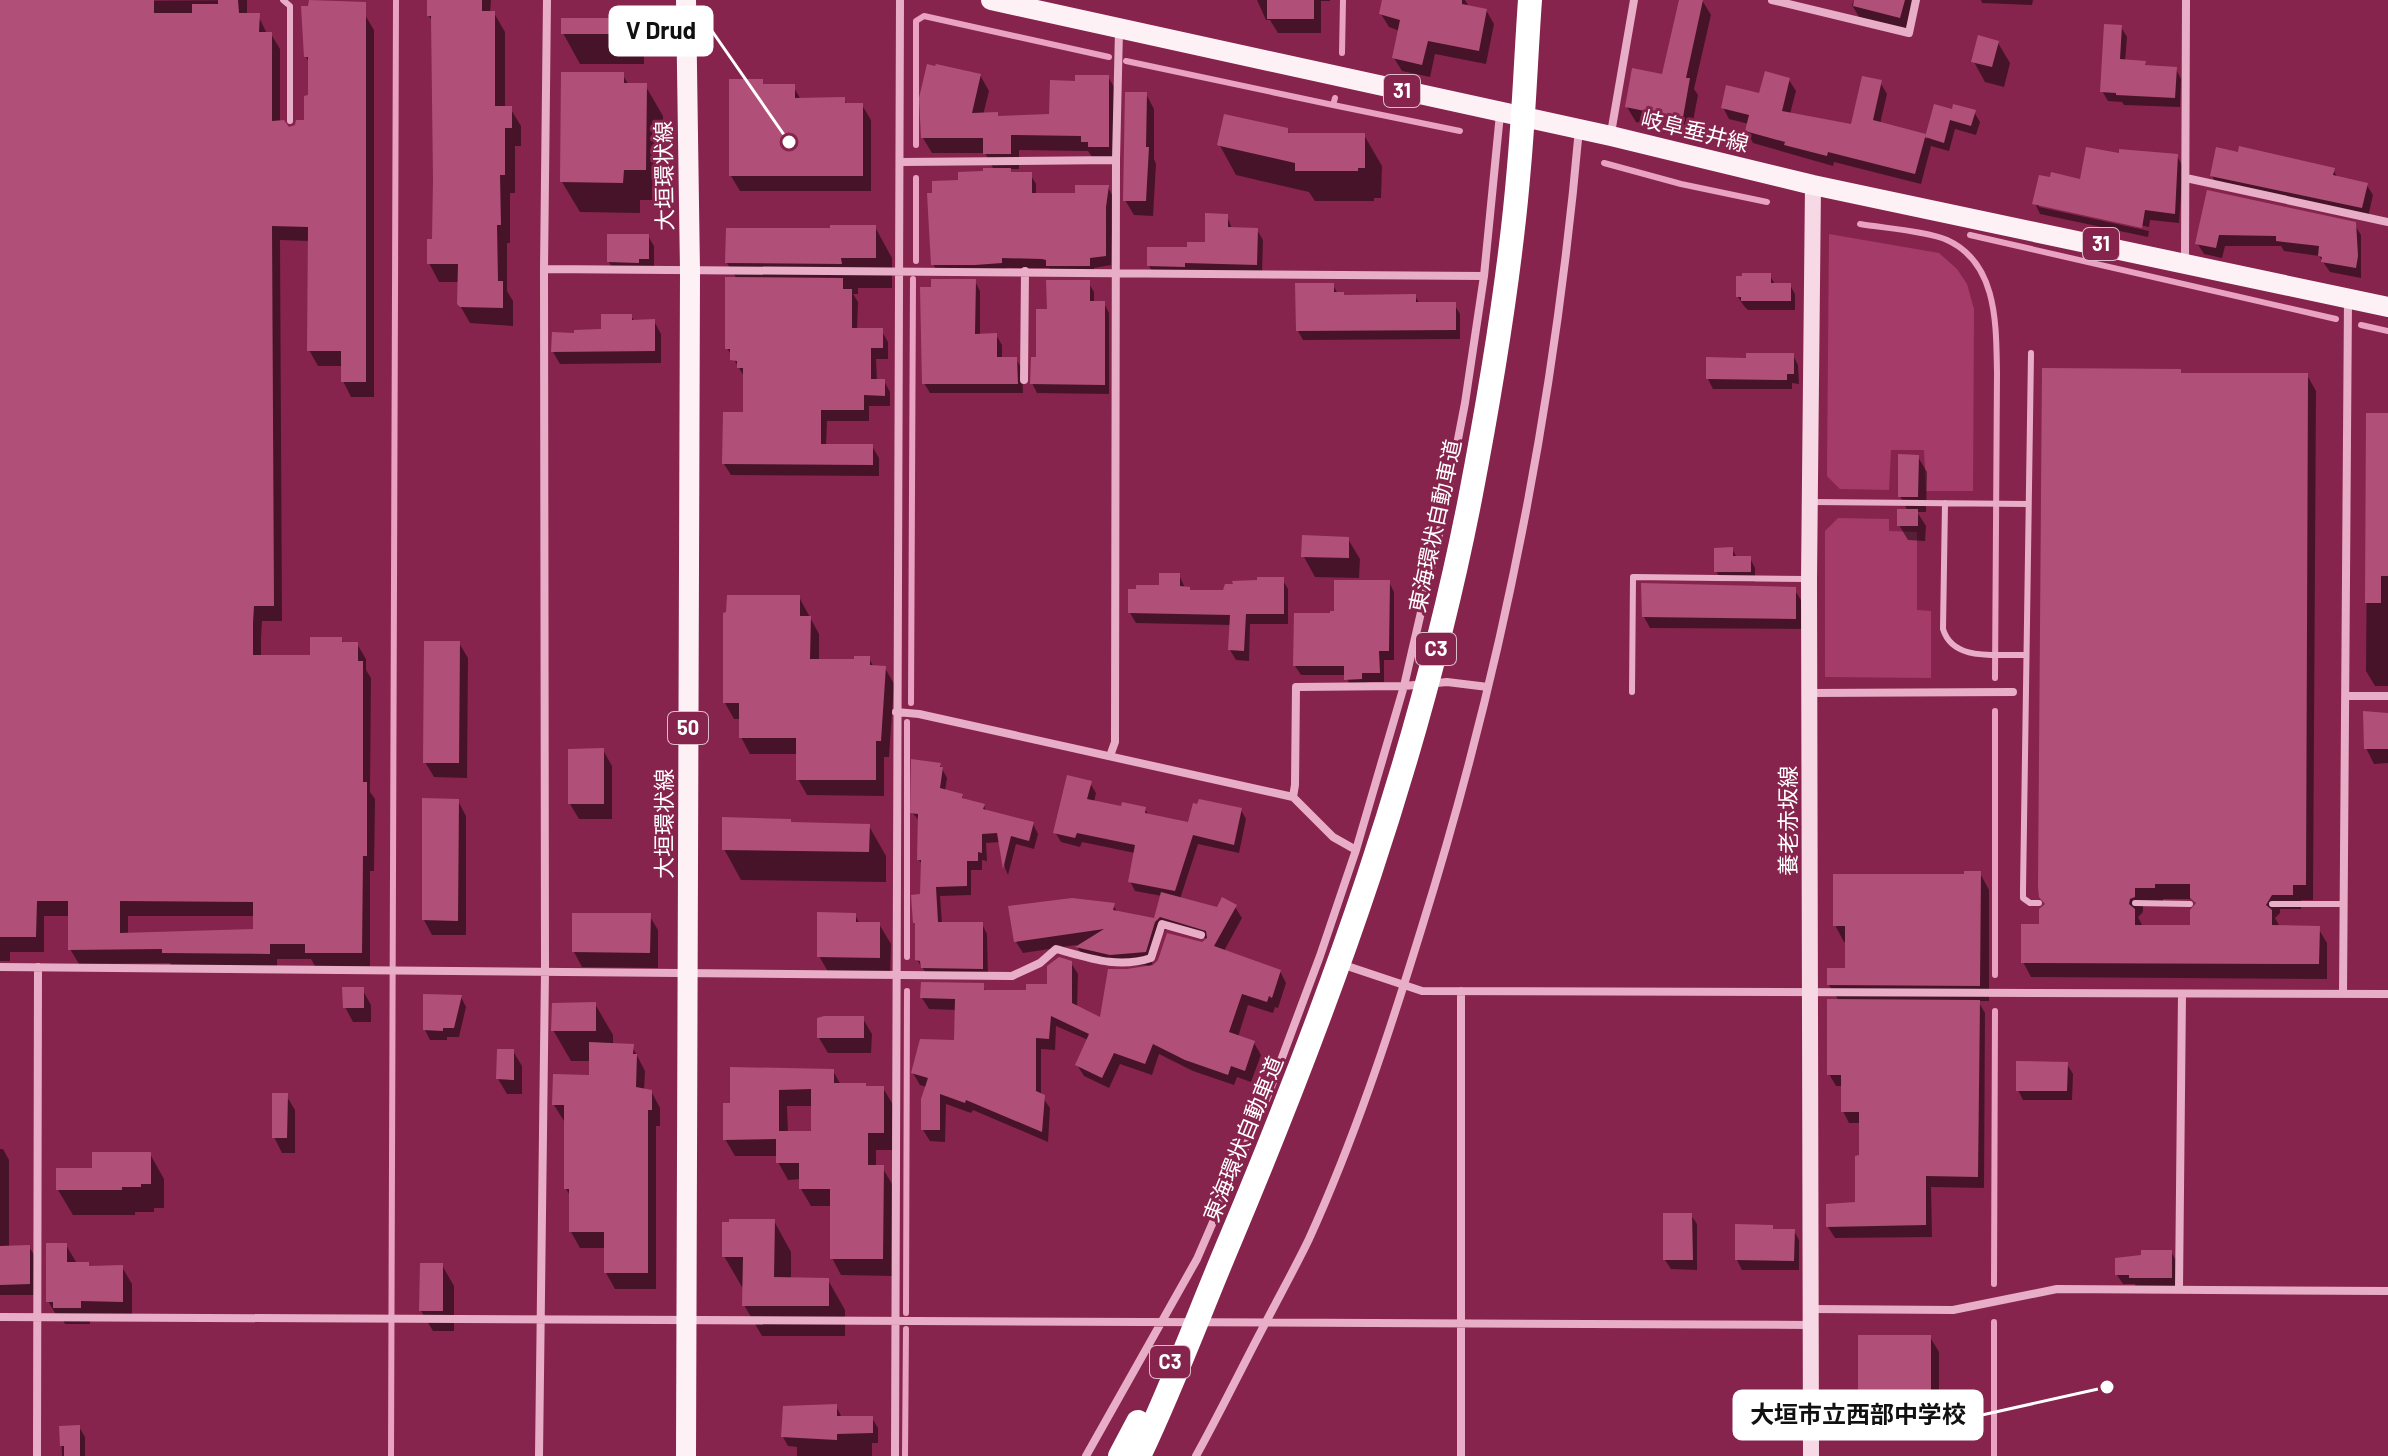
<svg xmlns="http://www.w3.org/2000/svg" width="2388" height="1456" font-family="Barlow,'Noto Sans JP',sans-serif">
	<style>
		.green { fill: #a53b69 }
		.shadow { fill: #0007; fill-rule: evenodd }
		.lines { fill: none; stroke-linecap: round; stroke-linejoin: round }
		.stream { stroke: #eaa2c2; stroke-width: 6 }
		.building { fill: #b05079; fill-rule: evenodd }
		.lane { stroke: #e9aec7; stroke-width: 6 }
		.street { stroke: #e9aec7; stroke-width: 8 }
		.secondary { stroke: #f7d8e5; stroke-width: 16 }
		.primary { stroke: #fef1f6; stroke-width: 20 }
		.highway-bridge { stroke: #fff; stroke-width: 24 }
		.labels { text-anchor: middle; stroke-width: 6; stroke-linejoin: round; paint-order: stroke }
		.shield { fill: #86244d; stroke: #dbbdca; stroke-width: 2 }
		.shield-label { font-size: 20px; font-weight: bold; fill: #fff }
		.street-label { font-size: 22px; fill: #fff; stroke: #86244d }
		.leader { fill: none; stroke: #fff; stroke-width: 3 }
		.callout-dot { fill: #fff; stroke: #86244d; stroke-width: 3 }
		.callout { fill: #fff; stroke: #fff; stroke-width: 3 }
		.callout-label { font-size: 24px; text-anchor: middle; font-weight: bold; fill: #111 }
	</style>
	<rect width="100%" height="100%" fill="#86244d"/>
	<path class="green" d="M1829,234L1939,253L1957,269L1967,284L1974,309L1973,491H1926L1924,450H1891L1889,490L1840,489L1827,476Z
		M1838,518L1889,519V531L1917,532V610L1931,611V678L1825,677V531Z"/>
	<path class="shadow" d="M247,0V15H258L267,34H271L280,49V122L287,129L306,122L310,97V64L306,57L365,15L374,30V397H351L343,381V366H318L309,350V241L280,240L282,621H262L261,639V657L312,658L341,639L344,644H357L366,659V670L371,678L370,792L375,799L374,871H370V968H316L311,959H277V968H173L170,963L79,964L70,949V916H44V952H10V961H0V2ZM128,916H255V931L128,934Z
		M429,0H491L490,13H494L505,32V108H510L521,126V146H515V193H510V243H507V291L513,301V326L470,323L459,304V282H439L429,263L434,241L433,22L429,16Z
		M1257,0H1330V1H1321V33H1278L1270,20H1266Z
		M1384,0H1465L1469,7L1486,10L1494,24L1486,64L1435,54L1430,77L1402,71L1394,58L1400,31L1389,27L1381,14Z
		M1681,0H1702L1711,15L1694,89L1698,95L1690,137L1660,132L1657,126L1636,122L1627,107L1664,76Z
		M1854,0H1913L1906,28L1859,17L1852,5Z
		M1981,0H2033L2032,5L1982,3Z
		M626,20L644,51V64H580L563,33Z
		M2121,27L2127,37L2125,62L2144,63L2147,67L2176,69L2181,79L2180,107L2124,105L2122,102L2108,101L2102,91Z
		M1998,43L2010,63L2004,87L1985,82L1974,62Z
		M622,74L629,85H645L663,116V200H640V213L580,212L562,182Z
		M980,75L989,91L983,115L997,114L999,118L1051,116L1077,83L1108,77L1117,92V162L1092,157L1088,151L1019,150V169H1010L1012,174H1030L1036,184V195H1077L1108,187L1113,197L1111,265L1094,268V275H1053L1049,268H1006V272L939,274L933,264L960,182L994,170L985,153H932L923,138Z
		M1789,80L1796,91L1790,114L1852,126L1880,82L1887,94L1880,124L1924,136L1927,139L1936,106L1953,111L1974,112L1980,122L1976,135L1955,129L1949,151L1931,146L1921,184L1834,162L1833,166L1753,143L1747,131L1749,124L1729,119L1723,107L1760,96Z
		M761,81L765,86H793L801,100L844,99L847,105H862L871,120V191H740L731,176Z
		M1146,94L1154,109V159L1156,164L1153,216L1134,215L1125,200Z
		M1287,130L1290,135H1364L1382,166L1381,198H1374V201H1315L1309,192L1236,175L1219,144Z
		M2120,156H2177L2183,167L2179,223L2150,220L2149,227L2039,203V207L2149,231L2148,237L2040,214L2035,203L2082,182Z
		M2333,170L2338,178L2366,184L2373,195L2368,217L2218,186L2212,176Z
		M2209,192L2354,224L2361,235V278L2330,272L2319,256L2284,251L2281,246H2225L2222,258L2204,254L2197,243Z
		M1227,216L1232,229L1257,230L1263,240L1262,274L1155,276L1149,266L1206,244Z
		M875,227L892,258V288H858V294H853L858,302L857,330H881L888,342V359H876L877,381H884L890,392V406H869V421H827L826,446H872L879,458V476L731,475L724,464L745,414V378L727,348L737,279L727,263Z
		M648,236L654,246V268L614,272L609,262Z
		M1770,275L1775,285H1790L1795,294V310H1748L1744,306L1738,297Z
		M975,281L980,291V335H996L1002,345V359H1016L1022,369L1023,393H930L924,383Z
		M1088,282L1094,292V303H1104L1109,313V394L1037,393L1032,383L1049,311Z
		M1333,285L1338,294L1345,297L1415,296L1420,304H1454L1460,314V339L1303,340L1298,331Z
		M631,316L635,322L654,321L661,334V363L560,364L553,352L577,335L603,331Z
		M1793,355L1798,365L1799,384L1792,383V389H1713L1708,379L1748,360Z
		M2182,375H2307L2316,391L2313,900H2301V909H2280V913L2275,918L2280,927L2318,928L2327,943V979L2031,977L2023,962L2041,926ZM2163,899H2193L2197,905L2192,927H2143L2138,917L2143,912V903H2163Z
		M2368,415H2388V686H2375L2366,671Z
		M1918,457L1927,472L1926,512H1917L1926,526L1925,541L1908,540L1899,525L1908,511L1900,496Z
		M1348,539L1360,559L1359,578L1315,577L1304,557Z
		M1732,549L1737,558H1750L1755,568V582L1722,581L1716,571Z
		M1179,575L1185,588L1191,592H1225L1282,579L1288,589V624H1250L1249,661L1236,660L1230,650L1231,625L1136,623L1130,613L1161,586Z
		M1389,582L1394,592V660H1384V682H1367V688L1351,689L1346,675H1301L1295,666L1332,615Z
		M1794,589L1801,600V629L1650,628L1644,617Z
		M799,597L819,634V661H856L869,658L874,668H885L894,684L889,757H884V796L807,795L798,779V754H750L741,737V719H734L725,703Z
		M459,643L468,658L467,778L434,777L425,762Z
		M2388,713V763L2374,764L2366,748Z
		M603,750L612,766V819H579L570,804Z
		M940,765L947,778L945,791L962,796L965,801L984,806L987,813L1033,824L1038,834L1034,849L1016,844L1008,875L1005,868L1000,842L986,843L987,861L982,860V870H971V895L940,896L942,924H982L987,934L988,978L929,977L917,960L923,866L919,860L920,822L912,812Z
		M1090,783L1096,793L1094,802L1123,809H1145L1148,814L1190,825L1241,810L1246,819L1239,853L1198,844L1180,899L1219,910L1235,907L1242,918L1224,951L1280,971L1286,983L1278,1008L1275,1007L1273,1013L1248,1005L1238,1037L1254,1043L1261,1055L1251,1082L1237,1077L1234,1085L1193,1071L1159,1054L1152,1075L1120,1064L1109,1088L1084,1076L1077,1065L1088,1040L1056,1026L1055,1050L1041,1049V1095L1050,1108L1048,1142L973,1110L971,1113L946,1104L945,1142L930,1141L923,1130L927,1087L920,1085L913,1073L956,1042L957,1010L929,1009L922,998L982,985L986,992H1028L1049,986L1071,963L1078,974L1077,1008L1101,1020L1147,967V965L1118,966L1084,958L1076,945L1023,953L1016,942L1113,905L1118,913L1156,920L1162,896L1135,891L1130,881L1135,853L1082,842L1080,847L1061,842L1055,832ZM1168,928L1209,939L1151,967L1161,934Z
		M458,801L466,816V935H432L424,920Z
		M869,826L886,856V882L741,880L724,849Z
		M1980,873L1989,890V1001H1978L1985,1013L1984,1188L1931,1187L1932,1237L1835,1238L1828,1227L1857,1204L1861,1123H1849L1843,1111V1086H1836L1829,1074L1839,1001L1829,985L1847,970V942H1844L1835,925Z
		M649,915L658,930V968L582,967L574,952Z
		M855,915L860,924H879L891,944L890,978L831,977L819,956Z
		M362,989L371,1005V1022H353L345,1007Z
		M461,997L466,1007L459,1037H447V1040H430L425,1030Z
		M595,1004L613,1035V1045L632,1046L645,1071L644,1091H651L660,1108V1126H656V1289H615L606,1273V1248H580L571,1232V1197L566,1189V1121H564L554,1105L591,1077V1061H571L553,1030Z
		M863,1019L872,1034L871,1053H828L819,1038Z
		M513,1051L522,1066V1094H507L498,1079Z
		M2067,1064L2073,1074L2072,1100H2023L2018,1090Z
		M833,1071L841,1085L883,1088L893,1105L892,1150H876V1167H882L892,1184V1276L841,1275L832,1258V1206H811L801,1189V1179L788,1180L778,1162V1156H735L725,1139V1105ZM787,1106H813V1133H788Z
		M286,1095L295,1110V1153H282L274,1137Z
		M0,1149H3L9,1160V1248L29,1247L36,1258V1295H0Z
		M150,1154L164,1179V1208H154V1212H135V1215H73L58,1190L94,1170Z
		M1691,1215L1697,1224V1270L1671,1269L1665,1260Z
		M774,1221L791,1252V1280H828L845,1310V1336H762L744,1305L745,1287H742L724,1256Z
		M1772,1227L1774,1231H1794L1799,1240V1270H1742L1737,1260Z
		M66,1245L76,1262L90,1268L122,1267L132,1284V1318H90V1324H65L62,1318H58L48,1301Z
		M2171,1252L2177,1262V1288L2136,1287L2135,1284H2123L2117,1275Z
		M442,1265L454,1286V1331H433L421,1311Z
		M1930,1337L1939,1352V1425H1869L1860,1410Z
		M836,1406L841,1416L872,1418L878,1428V1443H872V1456H797V1447L788,1446L783,1437Z
		M79,1427L85,1437V1456H62L61,1428Z"/>
	<g class="lines">
		<path class="stream" d="M1342,53L1343,0
			M1126,61L1333,105
			M1335,98L1333,105L1460,131
			M916,145V21L924,16L1109,57
			M1604,163L1681,184L1767,202
			M1860,224C1883,228 1927,231 1947,240C1998,263 1996,325 1997,373L1995,678
			M1970,235L2336,319
			M916,261V178
			M2361,325L2388,331
			M911,703L913,279
			M907,957V722
			M1995,975V711
			M1994,1284L1995,1011
			M906,1313L907,991
			M391,1456L396,0
			M905,1456L906,1329
			M1994,1456V1322"/>
	</g>
	<path class="building" d="M0,0H154V13H192V4H218V0H238L239,13H260L259,32H272V121L284,120L289,127L295,125L296,120H304V96L308,95V57H304L301,6H308L309,0L366,2V382H341V351H307L308,227L272,226L274,606H254L253,623V655H310V637H342V642H358V661H363V782H367V856H363L362,953H305V944H270V954L162,953V949L68,950V901H37L36,937H0ZM120,901L253,902V929L120,933Z
		M427,0H482V11H495V106H512V128H505V175H500L501,225H497L498,281H503V308L460,307L457,304L458,264H427V239H432L433,180L431,16H427Z
		M1267,0H1314V19H1267Z
		M1382,0H1462V4L1487,9L1479,51L1428,41L1422,65L1392,58L1400,20L1379,14Z
		M1679,0H1703L1686,78H1690L1682,123L1650,117V112L1625,107L1632,68L1662,74Z
		M1854,0H1905L1900,18L1853,6Z
		M561,18H628L627,34H561Z
		M2104,24L2122,25L2120,59L2146,61L2145,65L2177,67L2175,98L2116,95V93L2100,92Z
		M1978,35L1999,41L1992,67L1971,62Z
		M927,64L935,66L936,64L981,74L972,113L998,112V116L1049,114L1050,80L1075,81V75H1109V147H1088V142H1081V136L1011,135V154H983V138H921L919,98Z
		M1765,71L1790,78L1782,111L1851,124L1862,76L1882,80L1873,120L1926,134L1915,174L1828,152L1827,156L1784,145L1785,142L1745,131L1749,115L1721,108L1726,85L1759,93Z
		M561,72H624V83H647L646,170H624L623,183L560,182Z
		M729,79H763V84H795V98L845,97V103H863V176H729Z
		M1125,92H1147L1146,147H1149L1146,201H1123Z
		M1934,104L1952,109L1953,104L1976,110L1971,126L1950,120L1944,143L1925,137Z
		M1224,114L1288,128V133H1365V168H1358V171H1295V163L1220,146L1217,145Z
		M2239,146L2335,168L2333,175L2368,183L2362,208L2210,176L2216,147L2238,152Z
		M2086,147L2119,153V149L2178,154L2175,214L2145,210L2142,228L2032,204L2039,175L2050,177L2051,172L2080,179Z
		M983,168H1011V172H1032V193H1075V185H1109L1106,207V256L1090,258V266H1046V260L1042,259L1002,258V263L975,265H931L927,193H932V181L958,180V172L983,171Z
		M2207,190L2356,222L2358,256L2356,268L2321,262L2322,257L2318,256L2319,246L2276,241V236L2219,235L2216,248L2195,244Z
		M1205,213L1228,214V227L1258,228L1257,265L1185,263V267L1147,266V247H1187V242H1205Z
		M830,225H876V258H841L842,264L725,263L726,228H830Z
		M607,234H649V259H639V263L607,262Z
		M1742,273H1771V283H1791V301H1741V297H1736V276H1742Z
		M725,277L843,278V289H852V328H883V348H871V379H885V396L864,395V410H821V444H873V465L722,464L723,412H743V368H737V361L730,360V349H725Z
		M931,279H976L975,334L997,333V357H1017L1018,384H922L920,287H931Z
		M1046,280H1090V301H1105V385L1030,384L1031,357H1036V309H1047Z
		M1295,283H1334V292H1344V295L1416,294V302H1456V330L1296,331Z
		M601,314H632V320L655,319V351L551,352L552,332L574,333V330L601,329Z
		M1746,353H1794V374H1787V380L1706,379V357L1746,358Z
		M2042,368L2181,369V373H2308L2306,885H2293V895H2272L2266,905L2272,910V925L2320,926L2319,964L2021,963V924H2039V909L2045,904L2039,897L2038,887ZM2155,884H2190V898L2196,903L2190,910V925H2135V909L2129,904L2130,899L2135,897V888H2155Z
		M2366,413H2388V576H2381V603H2365Z
		M1898,454L1919,455L1918,497H1898Z
		M1897,509H1918V526H1897Z
		M1302,535L1349,537V558L1301,557Z
		M1733,547V556H1751V572H1714V548Z
		M1159,573H1180V586L1190,587V590H1223L1225,584H1233L1232,581L1257,580V577H1284V614H1246L1244,651L1228,650L1230,615L1128,613V589H1136V585H1159Z
		M1334,580H1390L1389,651H1379L1380,673H1362V679L1344,680V666H1293L1294,613H1330V611H1334Z
		M1641,583L1796,587V619L1642,617Z
		M727,595H800V616H811L810,659H854V656H870V665L886,666L881,741H876V780H796V738H739V703H723V613L726,612Z
		M424,641H460L459,763H423Z
		M2363,711L2388,713V749H2364Z
		M604,748V804H568V749Z
		M911,759L941,763L940,767H943L940,788L963,794L962,798L985,804L983,809L1034,822L1029,841L1011,836L1003,869L997,833L982,834V853L978,852V861H967V886L936,887L938,922H983V969L921,968L920,961L915,960V923H913L911,895L920,894L921,860H917L918,814L910,813Z
		M1067,775L1092,781L1087,799L1121,806L1122,802L1146,807L1145,813L1188,822L1193,803L1197,804L1199,799L1242,808L1234,845L1193,835L1175,891L1128,882L1135,845L1077,833L1075,838L1053,833Z
		M422,798L459,799L458,921L422,920Z
		M722,817L791,819V822L870,824L869,852L722,850Z
		M1964,871H1981L1980,986L1827,985V968H1845V926H1833V874H1964Z
		M1161,892L1217,907L1222,897L1237,905L1214,946L1281,970L1272,998L1269,996L1267,1002L1242,994L1229,1032L1255,1041L1245,1071L1231,1066L1228,1075L1185,1060L1153,1044L1145,1064L1114,1053L1102,1078L1075,1065L1089,1034L1051,1016L1049,1039L1036,1038V1091L1045,1095L1042,1132L966,1100L965,1103L940,1094V1130H921V1099L928,1078L911,1073L920,1039L954,1040L955,999L920,998L921,982L984,983V990H1026V984H1047V966L1059,957L1072,961V1003L1100,1017L1108,969H1127L1153,965L1158,960L1167,933L1202,942L1207,938L1206,931L1160,917L1155,922L1146,952L1110,955L1075,947L1104,929L1014,942L1008,906L1072,898L1115,903L1113,910L1154,918Z
		M817,912L856,913V922H880V958L817,957Z
		M572,913H651L650,953L572,952Z
		M342,987H364V1008H343Z
		M423,994L462,995L454,1028H443V1031L423,1030Z
		M1827,999L1980,1000L1978,1177L1926,1176V1225L1826,1227V1204L1855,1202V1156L1859,1155V1112H1841V1075H1827Z
		M596,1002V1031H551L552,1003Z
		M824,1016H864V1038H817V1018Z
		M589,1042L634,1044L633,1054H637L636,1087L652,1090V1110H648V1273H604V1232H569V1189H564V1105H552L553,1074L589,1075Z
		M497,1049H514V1080L496,1079Z
		M2016,1061L2068,1062L2067,1091H2016Z
		M730,1067L834,1069V1083H866V1086H884V1133H868V1165H884L883,1259H830V1189H799V1163H776V1139L723,1140V1103H730ZM811,1089V1131H779V1090Z
		M272,1093H288L287,1138H272Z
		M92,1152H151V1184H141V1187H122V1190H56V1168H92Z
		M1663,1213H1692L1693,1260H1663Z
		M729,1219H775L774,1277L829,1278V1306H742L743,1257H722V1222H729Z
		M1735,1224L1773,1225V1229H1795L1794,1261L1735,1260Z
		M46,1243H67V1262H89V1266L123,1265V1302L81,1301V1308H53V1302H46Z
		M30,1245V1284L0,1285V1246Z
		M2141,1250H2172V1278H2129V1275H2115V1258L2141,1255Z
		M420,1263H443V1311H419Z
		M1858,1335H1931V1410L1858,1411Z
		M837,1404V1416H873V1433L837,1434V1440L781,1437L783,1406Z
		M80,1425V1456H64V1446H60L59,1426Z"/>
	<g class="lines">
		<path class="lane" d="M283,0L290,6V121
			M2031,353L2023,891V898L2030,903H2039
			M1813,502L2028,504
			M1945,503L1943,629C1953,662 1996,654 2025,655
			M1632,692L1633,577L1806,579
			M2135,903L2190,904
			M2272,904H2344"/>
		<path class="street" d="M1772,0L1909,33L1916,0
			M1611,133L1634,0
			M901,162L1116,160
			M2186,178L2388,222
			M2185,261L2186,0
			M544,269L1484,276
			M1024,380L1025,271
			M1810,693L2013,692
			M2346,696H2388
			M896,712L919,714L1293,797L1333,837L1356,850
			M1110,756L1115,742L1116,160L1119,30
			M1293,797L1295,785L1296,687L1404,686L1447,682L1488,687
			M1341,964L1422,991L2388,994
			M0,967L1012,976L1040,963L1056,949C1089,958 1118,969 1151,958L1162,924L1201,935
			M1461,991V1456
			M2343,994L2348,299
			M2179,1289L2182,994
			M1812,1309L1953,1310L2057,1289L2388,1291
			M0,1317L1811,1325
			M37,1456L38,967
			M539,1456L545,971L544,269L547,0
			M895,1456L900,0
			M1086,1456L1197,1259L1268,1095L1320,956L1356,850L1404,686L1443,517L1465,403L1484,276L1500,114
			M1196,1456C1221,1411 1243,1365 1267,1320C1281,1293 1296,1266 1309,1239C1354,1140 1389,1034 1421,930C1502,671 1555,401 1579,129"/>
		<path class="secondary" d="M1811,1456L1809,579L1813,185"/>
		<path class="primary" d="M991,0L1611,136L1813,185L2388,307
			M686,1456L690,271L686,0"/>
		<path class="highway-bridge" d="M1120,1456L1138,1422
			M1139,1456C1173,1385 1200,1311 1231,1238C1331,1000 1420,754 1470,499C1491,390 1510,278 1519,167C1524,112 1526,56 1530,0"/>
	</g>
	<g class="labels">
		<g class="shield">
			<rect x="1384" y="75" width="36" height="32" rx="6"/>
			<rect x="2083" y="228" width="36" height="32" rx="6"/>
			<rect x="1416" y="633" width="40" height="32" rx="6"/>
			<rect x="668" y="712" width="40" height="32" rx="6"/>
			<rect x="1150" y="1346" width="40" height="32" rx="6"/>
		</g>
		<g class="shield-label">
			<text x="1402" y="98">31</text>
			<text x="2101" y="251">31</text>
			<text x="1436" y="656">C3</text>
			<text x="688" y="735">50</text>
			<text x="1170" y="1369">C3</text>
		</g>
		<g class="street-label">
			<text transform="translate(1695 131) rotate(14)" y="8">岐阜垂井線</text>
			<text transform="translate(664 176) rotate(-91)" y="8">大垣環状線</text>
			<text transform="translate(1435 526) rotate(-78)" y="8">東海環状自動車道</text>
			<text transform="translate(1788 821) rotate(-90)" y="8">養老赤坂線</text>
			<text transform="translate(664 824) rotate(-90)" y="8">大垣環状線</text>
			<text transform="translate(1243 1139) rotate(-68)" y="8">東海環状自動車道</text>
		</g>
	</g>
	<path class="leader" d="M789 142L712 31M2107 1387L1982 1415"/>
	<g class="callout-dot">
		<circle cx="789" cy="142" r="8"/>
		<circle cx="2107" cy="1387" r="8"/>
	</g>
	<g class="callout">
		<rect x="610" y="7" width="102" height="48" rx="8"/>
		<rect x="1734" y="1391" width="248" height="48" rx="8"/>
	</g>
	<g class="callout-label">
		<text x="661" y="39">V Drud</text>
		<text x="1858" y="1423">大垣市立西部中学校</text>
	</g>
</svg>
